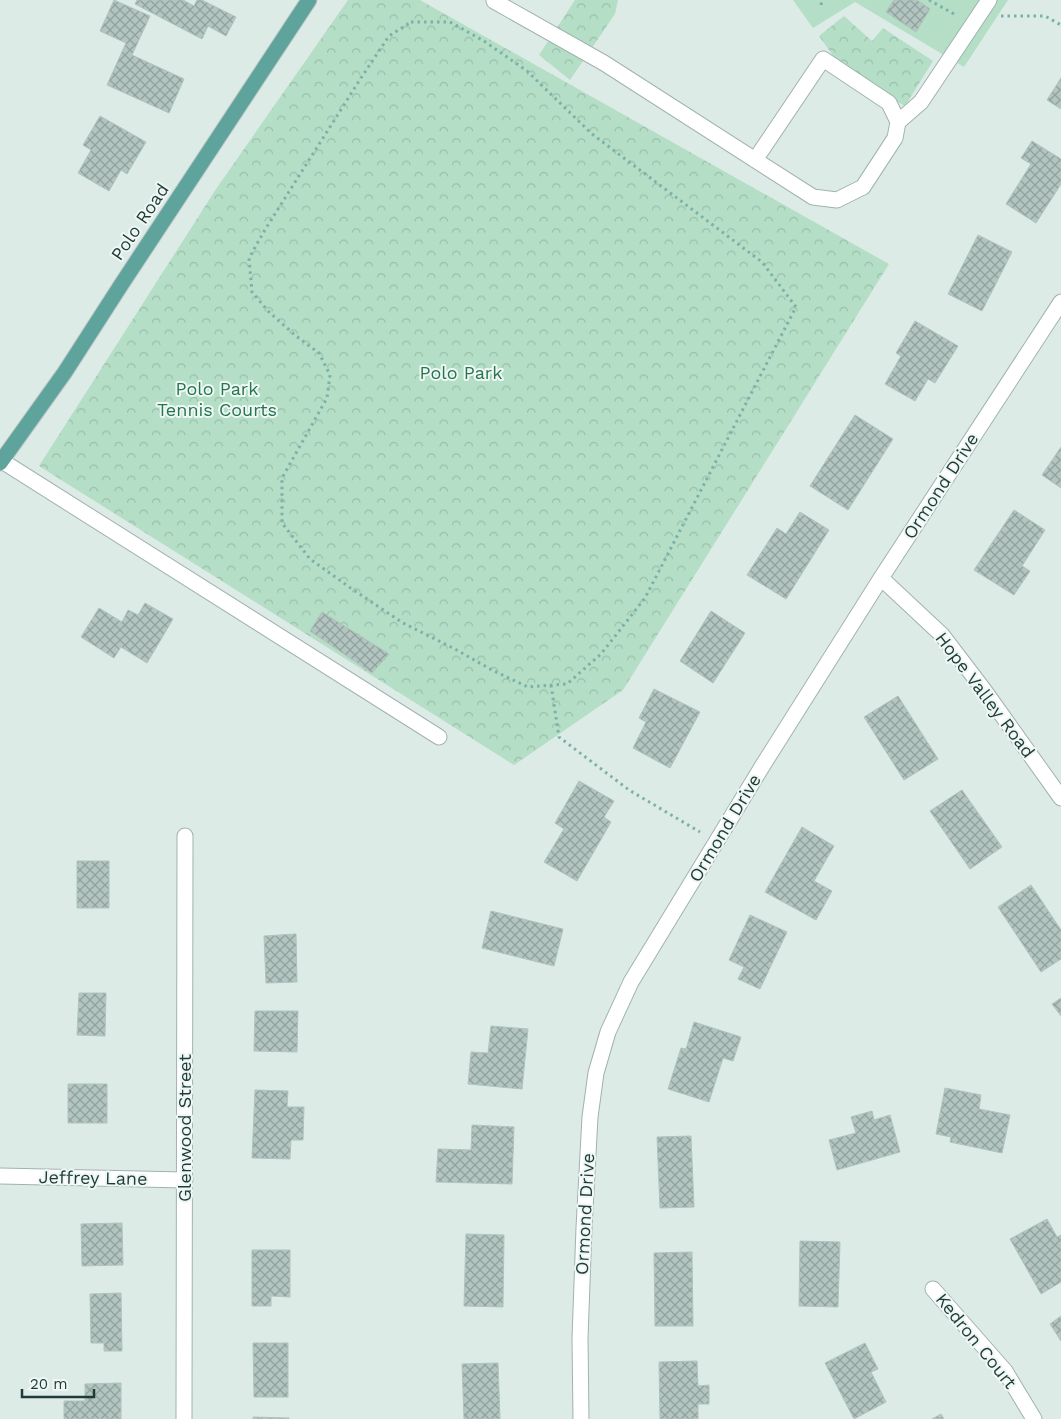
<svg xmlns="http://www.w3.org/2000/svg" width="1061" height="1419" font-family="'Work Sans',sans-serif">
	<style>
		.grass { fill: #b4dec6 }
		.forest { fill: url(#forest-crowns) }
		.building { fill: url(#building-cross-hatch); stroke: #b0c4bf }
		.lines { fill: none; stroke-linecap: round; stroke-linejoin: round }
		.minor-casing { stroke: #a0b3af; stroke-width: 17 }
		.major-casing { stroke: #c0c8c7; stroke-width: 17 }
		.path { stroke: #7bb1a8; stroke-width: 3; stroke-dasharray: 2.5 4; stroke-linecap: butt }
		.minor { stroke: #fff; stroke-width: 15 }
		.major { stroke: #5ea49d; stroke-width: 15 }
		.labels { text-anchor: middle; stroke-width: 4; stroke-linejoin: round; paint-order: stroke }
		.street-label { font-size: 18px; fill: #1e3b38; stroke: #eef7f4 }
		.park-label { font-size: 18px; fill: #267551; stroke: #eef7f4 }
	</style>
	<defs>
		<pattern id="forest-crowns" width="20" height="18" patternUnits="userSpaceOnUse" patternTransform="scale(1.25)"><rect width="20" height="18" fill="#b4dec6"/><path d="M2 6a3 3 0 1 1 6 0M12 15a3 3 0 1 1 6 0" fill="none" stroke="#9abfab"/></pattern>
		<pattern id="building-cross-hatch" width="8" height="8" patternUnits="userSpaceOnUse" patternTransform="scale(1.25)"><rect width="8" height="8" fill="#b3c5c0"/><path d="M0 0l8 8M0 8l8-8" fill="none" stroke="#91a19d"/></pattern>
	</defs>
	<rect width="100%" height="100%" fill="#ddebe7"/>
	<path class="grass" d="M793,0H1008L964,67L855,2L813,28Z"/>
	<path class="forest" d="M348,0H420L889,264L623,690L514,765L39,466L216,189Z
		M575,0H618L615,14L570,80L539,55Z
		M844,16L872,41L883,28L933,61L905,106L855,78L841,67L819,36Z"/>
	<path class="building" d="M114,0L150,16L132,55L184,79L169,113L107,85L126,43L100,31Z
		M137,0H183L194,6L197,0H202L236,17L226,36L208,26L202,39L135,4Z
		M894,0H917L930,9L916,32L886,12Z
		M1061,78V109L1047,100Z
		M100,116L146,142L127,174L121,170L109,191L78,173L91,150L83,145Z
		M1032,141L1061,159V184L1036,223L1006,204L1031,164L1021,158Z
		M978,235L1012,252L982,311L948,294Z
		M915,321L958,346L935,383L928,379L915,401L885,384L901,356L896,353Z
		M855,415L893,439L848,510L810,486Z
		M1061,447V488L1042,475Z
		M1014,510L1045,530L1022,566L1030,571L1014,595L974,570Z
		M800,512L829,530L786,599L747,575L777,528L786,534Z
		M145,603L173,619L147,663L121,647L114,658L81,637L99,608L122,622L128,610L138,615Z
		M711,611L745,633L713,683L680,661Z
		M322,612L389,654L372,673L310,631Z
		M654,689L700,712L670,768L633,748L646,722L639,718Z
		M898,696L938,759L904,780L864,717Z
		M579,781L614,801L604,817L611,822L577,881L544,862L564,829L555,823Z
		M962,790L1002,847L970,869L930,811Z
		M802,827L834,846L814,881L832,891L816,920L765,892Z
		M77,861H109V908H77Z
		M1031,885L1061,930V959L1041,972L998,907Z
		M491,911L563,929L554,966L482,948Z
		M750,915L787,932L760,989L738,979L744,967L729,960Z
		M296,934L297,982L266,983L264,936Z
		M79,993H106L105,1036L77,1035Z
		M1061,998V1016L1052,1004Z
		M255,1011H298L297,1052L254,1051Z
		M694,1022L741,1037L733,1061L723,1058L709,1102L668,1089L681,1048L686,1049Z
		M491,1026L528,1029L522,1089L468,1084L471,1052L488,1053Z
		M68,1084H107V1123H68Z
		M945,1088L981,1095L979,1109L1010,1115L1002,1153L950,1142L951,1137L936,1134Z
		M255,1090L288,1091L287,1107H304L303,1140H291L290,1159L252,1158Z
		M872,1111L874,1120L890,1115L900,1152L837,1170L829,1140L856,1133L851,1117Z
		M472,1125L514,1127L512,1184L436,1182L438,1149L471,1150Z
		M691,1136L694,1207L660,1208L657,1137Z
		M1047,1219L1057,1237L1061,1235V1282L1041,1294L1010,1239Z
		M122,1223L123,1265L82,1266L81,1224Z
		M466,1234L504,1235L503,1307L464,1306Z
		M800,1241L840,1242L838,1307L799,1306Z
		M252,1250H290V1297L271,1296V1306H252Z
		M692,1252L693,1326H655L654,1253Z
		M121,1293L122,1351H104V1343H91L90,1294Z
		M1061,1316V1341L1050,1324Z
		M253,1343H288V1397H254Z
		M865,1343L878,1369L871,1372L886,1402L854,1419L825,1363Z
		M697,1361L698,1386L709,1385V1404H698V1419H660L659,1362Z
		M498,1363L500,1419H464L462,1364Z
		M121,1383V1419H64V1401H85V1384Z
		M941,1414L944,1419H932Z
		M253,1417L289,1418V1419H253Z"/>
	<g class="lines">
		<defs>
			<path id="minor" d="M494,1L604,63L813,197L837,200L863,187L895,138L898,122L889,103L823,59L755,160
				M898,122L921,102L989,0
				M2,461L439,737
				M881,578L942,635L984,690L1061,798
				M0,1176L185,1180
				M933,1289L1005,1371L1034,1419
				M184,1419L185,836
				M581,1419L580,1338L584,1228L590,1117L596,1073L608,1032L631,982L763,765L881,578L1061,302"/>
			<path id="major" d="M0,463L65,372L121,285L309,0"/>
		</defs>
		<use href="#minor" class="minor-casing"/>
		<use href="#major" class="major-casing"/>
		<path class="path" d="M929,0L954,14L957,15
			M821,5L822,0
			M1001,16H1045L1061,25
			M411,22H450L484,41L527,71L592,134L762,262L796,307L645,598L601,654L567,684L528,687L492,670L453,648L403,623L352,589L310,559L282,523V478L327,398L330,375L319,353L296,336L268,311L252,292L249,258L266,228L361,78L389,36Z
			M551,685L559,737L629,790L700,832"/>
		<use href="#minor" class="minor"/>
		<use href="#major" class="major"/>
	</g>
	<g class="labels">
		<g class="street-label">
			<text transform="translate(140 222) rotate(-56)" y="6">Polo Road</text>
			<text transform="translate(941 486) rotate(-57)" y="6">Ormond Drive</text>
			<text transform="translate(985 695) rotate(53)" y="6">Hope Valley Road</text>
			<text transform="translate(725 828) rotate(-59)" y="6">Ormond Drive</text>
			<text transform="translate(185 1128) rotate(-90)" y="6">Glenwood Street</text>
			<text transform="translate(93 1178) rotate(1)" y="6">Jeffrey Lane</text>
			<text transform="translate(585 1214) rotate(-87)" y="6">Ormond Drive</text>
			<text transform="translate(976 1341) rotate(51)" y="6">Kedron Court</text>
		</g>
		<g class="park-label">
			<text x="461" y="379">Polo Park</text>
			<text x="217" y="395">Polo Park<tspan x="217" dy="21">Tennis Courts</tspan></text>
		</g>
	</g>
	<path d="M22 1389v8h72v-8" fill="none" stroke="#1e3b38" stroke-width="2.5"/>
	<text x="30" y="1389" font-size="15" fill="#1e3b38" stroke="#eef7f4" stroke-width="4" paint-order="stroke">20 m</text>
</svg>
